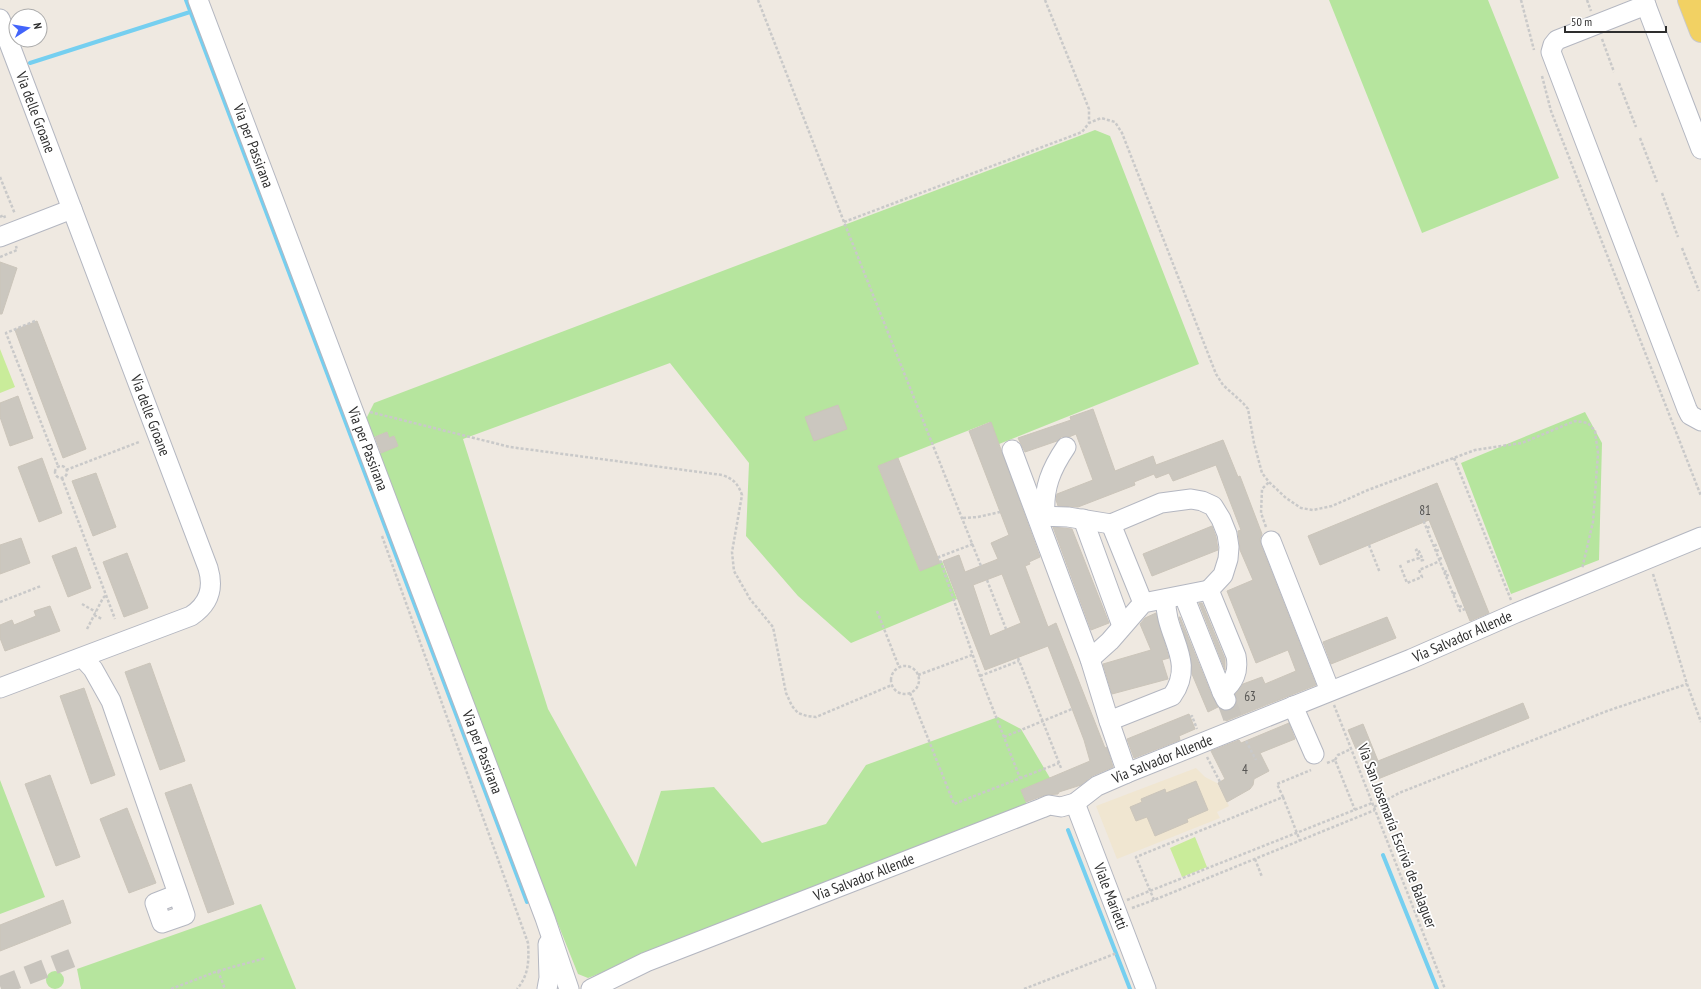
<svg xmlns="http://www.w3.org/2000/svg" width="1701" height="989" font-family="'PT Sans Narrow',sans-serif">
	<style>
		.education { fill: #f0e6d1 }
		.green { fill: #b6e59e }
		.pitch { fill: #c9ec9a }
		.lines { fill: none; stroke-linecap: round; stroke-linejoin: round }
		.stream { stroke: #75cff0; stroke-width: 4 }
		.building { fill: #cbc7bf; stroke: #cbc5ba; fill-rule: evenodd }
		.minor-tunnel { stroke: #c8c4bd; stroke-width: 19; stroke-dasharray: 19 10; stroke-linecap: butt }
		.minor-casing { stroke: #b4b7c1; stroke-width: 21 }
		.major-casing { stroke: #c9c9c9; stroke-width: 24 }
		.path { stroke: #c9c9c9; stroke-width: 2.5; stroke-dasharray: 3 2; stroke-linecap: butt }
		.minor { stroke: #fff; stroke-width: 19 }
		.major { stroke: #f2d163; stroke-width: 22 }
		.labels { text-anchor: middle; stroke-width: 3.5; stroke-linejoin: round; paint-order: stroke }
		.number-label { font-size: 13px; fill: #555452 }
		.street-label { font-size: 15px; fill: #2e2e2e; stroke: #fff }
	</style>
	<rect width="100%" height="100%" fill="#efe9e1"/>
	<path class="education" d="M1196,768L1205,777L1217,783L1229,806L1217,812L1220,818L1117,859L1096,806Z"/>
	<path class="green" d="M1329,0H1488L1559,178L1422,233Z
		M1095,130L1110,136L1199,364L999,444L990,422L878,466L920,571L942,561L957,599L851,643L798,596L746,536L749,463L670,363L463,439L548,709L636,867L661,791L714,787L762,843L826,824L866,765L998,717L1021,729L1050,778L1021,790L1028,807L588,978L578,974L502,784L378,454L398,446L394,436L389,438L387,432L372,438L365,421L374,403Z
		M1585,412L1602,443L1599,560L1511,594L1461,463Z
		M0,780L45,897L0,914Z
		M261,904L296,989H81L77,969Z
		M46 980a9 9 0 1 1 18 0a9 9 0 1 1-18 0Z"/>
	<path class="pitch" d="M0,349L15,387L0,393Z
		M1195,837L1207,867L1182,877L1170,848Z"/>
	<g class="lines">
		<path class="stream" d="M186,0L527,902
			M30,63L190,12
			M1068,830L1130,989
			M1383,855L1437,989"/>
	</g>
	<path class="building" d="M0,262L17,268L2,314H0Z
		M37,321L86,449L63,458L15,330Z
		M18,396L33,438L10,446L0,417V403Z
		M838,405L847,429L814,441L805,417Z
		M1093,409L1115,471L1153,456L1156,465L1223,440L1238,477L1240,476L1262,534L1260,539L1261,545L1316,685L1226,721L1221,710H1231L1235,706L1237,700L1235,694L1243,684L1262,677L1265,684L1296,671L1288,650L1256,663L1227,591L1253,580L1240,550L1238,531L1241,530L1216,465L1173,481L1169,473L1156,478L1154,474L1134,482L1135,485L1078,507L1058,506L1056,500L1057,494L1093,480L1076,434L1069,437H1061L1057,441L1025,452L1018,438L1071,420L1070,417Z
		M991,422L1040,557L1029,562L1030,564L1025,566L1048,627L1056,623L1105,748L1107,747L1113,767L1092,776L1081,785L1059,792L1058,794L1045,795L1026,802L1021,790L1090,761L1084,740L1048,646L985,670L943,561L959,555L965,572L998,559L991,543L1009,535L969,431ZM1002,574L1021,623L990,636L973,585Z
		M387,432L389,438L394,436L398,446L381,453L375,437Z
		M42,458L62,513L39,522L18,467Z
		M898,458L940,563L920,571L878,466Z
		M96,473L116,527L93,536L72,481Z
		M1437,483L1489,613L1470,621L1429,520L1320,565L1308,536Z
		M1212,526L1216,537L1218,550L1152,576L1143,554Z
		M1053,527L1072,529L1109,623L1091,630Z
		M21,538L30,563L0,574V545Z
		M76,547L91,588L68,597L52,556Z
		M127,553L148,608L124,617L103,562Z
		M1199,603H1202L1225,659V670Z
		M50,606L60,631L5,651L0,638V625L12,620L14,625L36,616L34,611Z
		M1156,613L1169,658L1162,660L1168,679L1112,694L1103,664L1151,650L1140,624L1145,618Z
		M1179,617H1180L1212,696L1218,707L1208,712L1192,674L1191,657Z
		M1387,617L1396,638L1331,664L1323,642Z
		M150,663L185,761L160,770L125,672Z
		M84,688L115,775L91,784L60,696Z
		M1523,703L1529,718L1373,781L1360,748L1356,749L1348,730L1363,724L1378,761Z
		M1189,714L1195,729L1179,736L1180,740L1134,758L1127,739Z
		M1289,723L1295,739L1260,753L1269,771L1254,779L1253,785L1250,789L1227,802L1218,783L1225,779L1211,751L1239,740L1241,743Z
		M50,775L80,857L56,866L25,784Z
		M1196,781L1208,810L1187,819L1188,822L1155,836L1147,817L1136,821L1130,807L1142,802L1141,799L1165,789L1166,793Z
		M191,784L234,904L208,913L165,793Z
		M127,808L156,883L129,893L100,819Z
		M63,900L71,923L0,951V925Z"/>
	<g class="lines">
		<path class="minor-tunnel" d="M1226,700L1234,722
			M0,986L72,958"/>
		<defs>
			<g id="minor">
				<path id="s1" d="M198,0L545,918L569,989"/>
				<path d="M1644,0L1701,149"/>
				<path d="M1646,5L1557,40L1553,45L1551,52L1687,409L1690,415L1701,421"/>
				<path id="s2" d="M0,19L208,568C214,588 209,604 191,616L0,688"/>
				<path d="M0,237L72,209"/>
				<path d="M1012,450L1090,659L1109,721L1127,773"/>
				<path d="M1038,516L1068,517L1111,524L1161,503L1191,499L1202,501L1213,506L1221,519L1227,534L1229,547L1228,559L1223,575L1209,590L1236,656C1239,672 1234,682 1222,692L1226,700"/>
				<path d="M1045,516C1043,488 1051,469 1066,447"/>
				<path d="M1083,519L1122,626"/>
				<path d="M1111,524L1143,603"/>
				<path d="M1271,541L1330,691"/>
				<path d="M1184,596L1222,692"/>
				<path d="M83,658L93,669L111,701L178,894L155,903L162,923L185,915L178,894"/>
				<path d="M1090,659L1110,641L1143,603L1209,590"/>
				<path d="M1293,706L1314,754"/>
				<path d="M1109,721L1172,696C1197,661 1164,635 1166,599"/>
				<path id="s3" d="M1075,803L1146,989"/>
				<path d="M547,989L549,978L548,944"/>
				<path id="s4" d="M591,989L646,962L1042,808L1049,805L1061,807L1075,803L1097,786L1127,773L1411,659L1516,613L1701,537"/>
			</g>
			<path id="major" d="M1689,0L1701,31"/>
		</defs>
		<use href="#minor" class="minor-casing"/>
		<use href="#major" class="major-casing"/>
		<path class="path" d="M758,0L844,222L981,566
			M1045,0L1089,109V123
			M1521,0L1534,50
			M1587,0L1591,11
			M1602,39L1614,72
			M1542,76L1551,111L1701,496
			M1619,83L1636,127
			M1640,138L1657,182
			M0,177L15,214
			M1662,193L1678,237
			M0,217L4,215L5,218
			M844,222L1082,132L1089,123L1101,118L1115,122L1122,133L1216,374L1223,385L1243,403L1248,409L1254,443L1262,473L1269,482L1286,498L1301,508L1313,510L1332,506L1368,490L1475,450L1522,443L1575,421L1588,423L1595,431L1598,453L1593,522L1582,569
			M1682,248L1699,291
			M0,257L17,250L16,246
			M35,321L6,333L58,466
			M370,412L510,447L722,475C734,479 738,484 742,495L732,552L734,571L750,599L773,627L786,693L792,706L798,713L807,716L816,717L892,685
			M1454,458L1511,600
			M55 472a6 6 0 1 1 12 0a6 6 0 1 1-12 0Z
			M66,470L139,442
			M62,478L115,619
			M1425,510L1420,512L1460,611L1465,609
			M1422,515L1426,514
			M963,518L978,517L1000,512
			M1266,527L1261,513L1262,489L1269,482
			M1427,528L1431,526
			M382,536L528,943C529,960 529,975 517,989
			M973,544L939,557L980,676L1020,778
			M1369,545L1380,573
			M1434,546L1438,544
			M1436,551L1441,549
			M1439,559L1444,557
			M1407,562L1419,558L1416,550L1418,549L1423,560L1419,561
			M1400,565L1407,583L1422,577L1419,570L1440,561
			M1444,572L1449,570
			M1653,574L1687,684L1701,722
			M1446,576L1451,574
			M987,580L1006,629
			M1453,594L1458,592
			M0,602L41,586
			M82,604L96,612
			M1459,607L1464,605
			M877,611L899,667
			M94,615L102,619
			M87,629L103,598L106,595
			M1018,658L1061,768
			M891 680a14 14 0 1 1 28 0a14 14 0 1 1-28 0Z
			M918,675L972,655
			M980,676L1019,661
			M910,693L954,804L1059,763
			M1334,705L1445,989
			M1190,717L1192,716L1197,729
			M1004,737L1072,709
			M1246,741L1256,760
			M1207,757L1220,782
			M1335,760L1338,755L1351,749
			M1327,763L1335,760L1355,810
			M1283,797L1300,841
			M1374,807L1399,793L1607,711L1687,684
			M1255,859L1262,877
			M1127,900L1372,803
			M1154,900L1136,857L1283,797L1277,784L1311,770
			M1132,908L1154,900L1375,810
			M218,971L266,958
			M171,989L218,971L225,989
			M1024,989L1117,953"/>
		<use href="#minor" class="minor"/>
		<use href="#major" class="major"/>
	</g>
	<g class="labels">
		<g class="number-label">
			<text x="1425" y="515">81</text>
			<text x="1250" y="701">63</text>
			<text x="1245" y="774">4</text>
		</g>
		<g class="street-label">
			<text dy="5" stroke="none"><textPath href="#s2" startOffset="100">Via delle Groane</textPath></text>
			<text dy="5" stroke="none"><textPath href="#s1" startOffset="156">Via per Passirana</textPath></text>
			<text dy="5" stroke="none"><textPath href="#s2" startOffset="424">Via delle Groane</textPath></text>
			<text dy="5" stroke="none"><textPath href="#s1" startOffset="480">Via per Passirana</textPath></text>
			<text dy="5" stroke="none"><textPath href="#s4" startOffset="943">Via Salvador Allende</textPath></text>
			<text dy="5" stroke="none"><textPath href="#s1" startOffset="804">Via per Passirana</textPath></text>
			<text dy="5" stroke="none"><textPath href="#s4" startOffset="619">Via Salvador Allende</textPath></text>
			<text transform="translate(1397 836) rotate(69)" y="5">Via San Josemaría Escrivá de Balaguer</text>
			<text dy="5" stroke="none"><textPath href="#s4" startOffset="295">Via Salvador Allende</textPath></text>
			<text dy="5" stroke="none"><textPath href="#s3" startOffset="100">Viale Marietti</textPath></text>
		</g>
	</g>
	<g transform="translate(28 28) rotate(78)"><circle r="19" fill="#ffffff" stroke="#ababab"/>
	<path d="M0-3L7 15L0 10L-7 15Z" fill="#4264fb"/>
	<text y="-6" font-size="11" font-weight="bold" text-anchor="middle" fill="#2e2e2e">N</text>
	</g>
	<path d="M1565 26v6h101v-6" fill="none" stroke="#2e2e2e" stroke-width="2"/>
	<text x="1571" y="26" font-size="12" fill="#2e2e2e" stroke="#ffffff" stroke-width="3" paint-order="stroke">50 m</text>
</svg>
